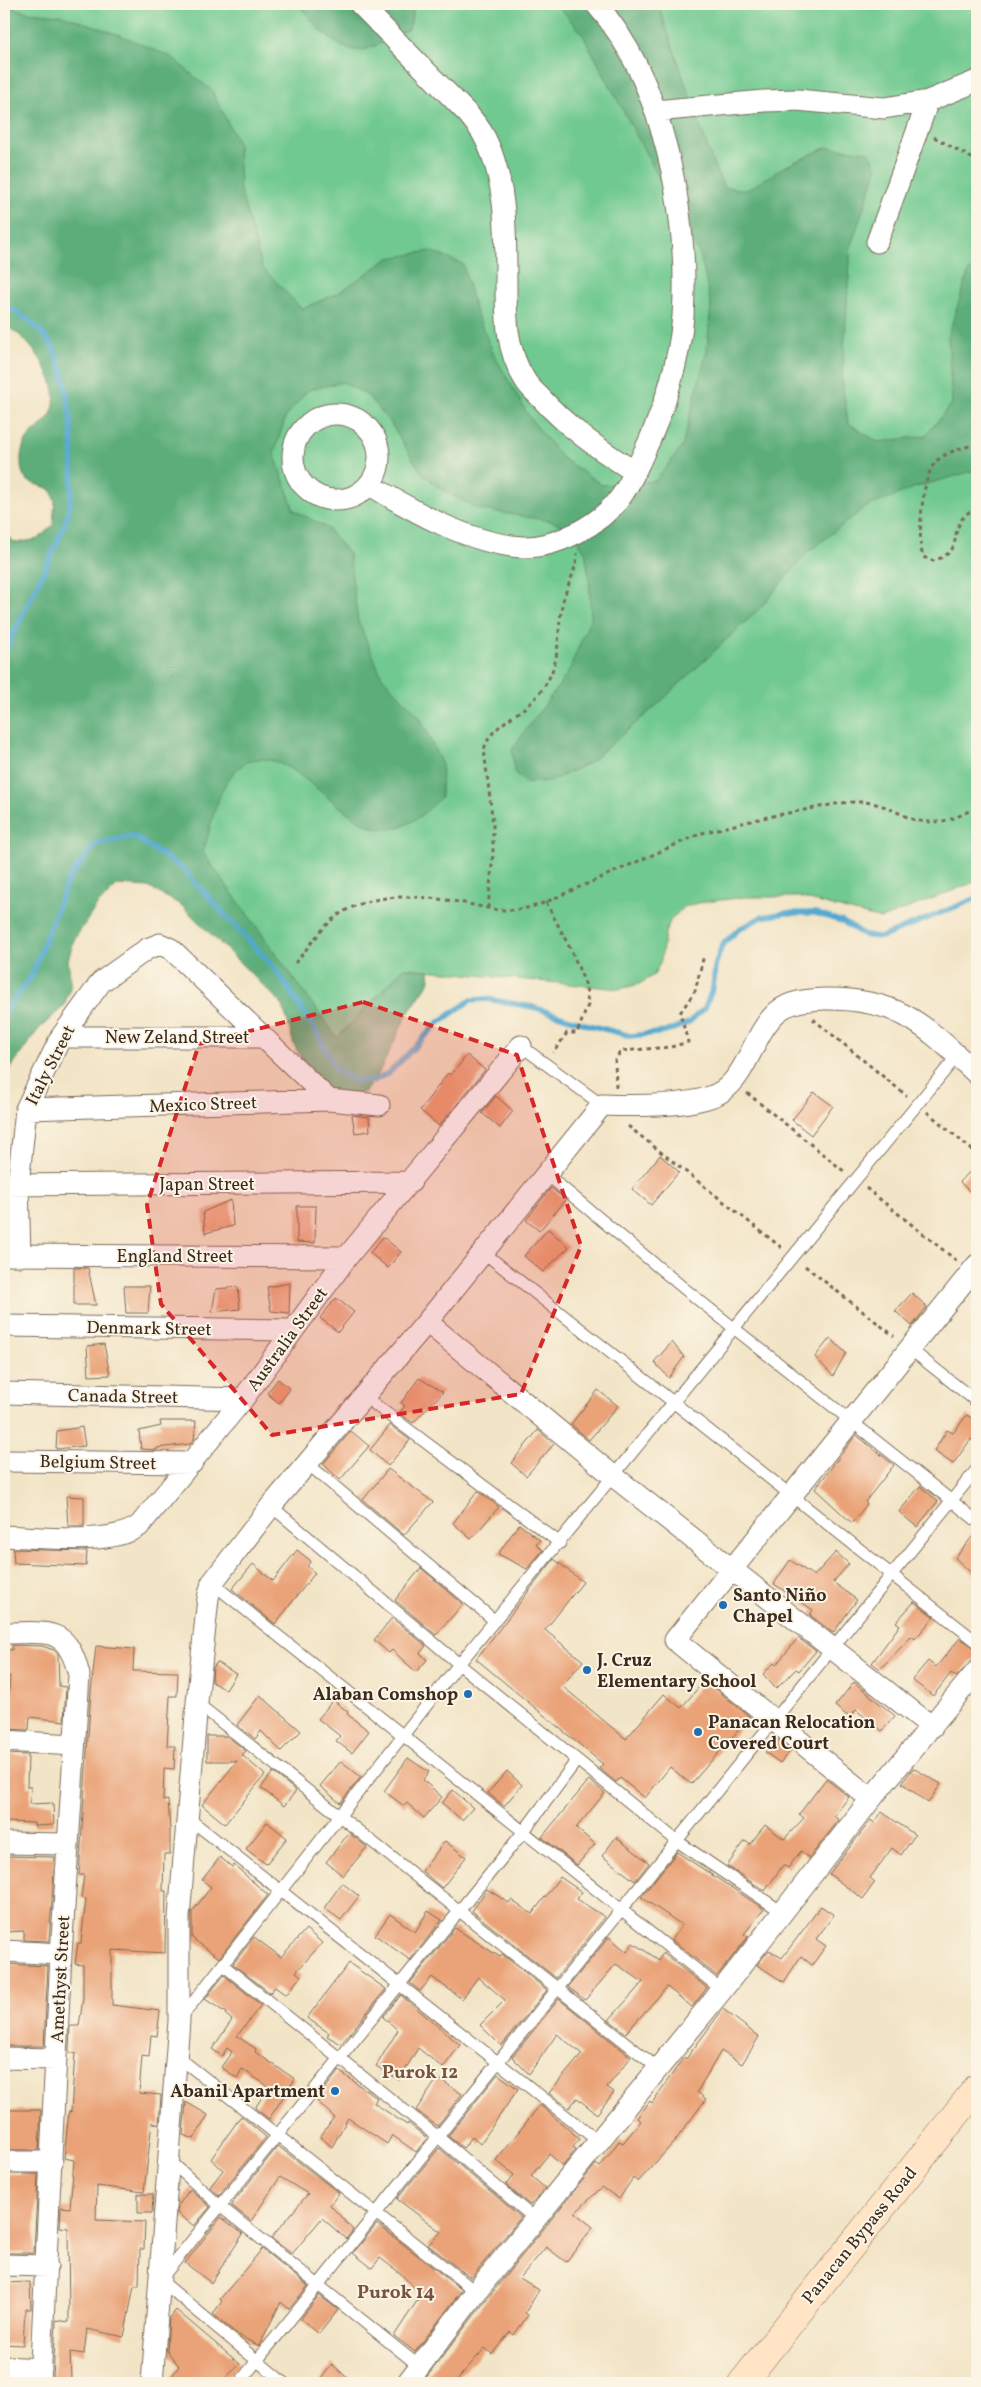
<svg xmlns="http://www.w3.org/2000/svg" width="981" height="2387" font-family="Vollkorn,serif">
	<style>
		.green { fill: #70c990; stroke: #567a57 }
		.forest { fill: #5cad7a; stroke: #4c6c4c }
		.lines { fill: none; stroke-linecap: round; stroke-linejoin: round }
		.stream { stroke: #53a8cf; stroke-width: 5.5 }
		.building { fill: #eaa378 }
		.service-casing { stroke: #7b6b59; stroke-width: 13 }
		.minor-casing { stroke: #7b6b59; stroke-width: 23 }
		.secondary-casing { stroke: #7b6b59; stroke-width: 29 }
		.path { stroke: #7b6b59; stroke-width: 3; stroke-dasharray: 4 4; stroke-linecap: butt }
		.service { stroke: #fff; stroke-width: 11 }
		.minor { stroke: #fff; stroke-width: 21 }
		.secondary { stroke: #ffe4c6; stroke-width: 28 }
		.marked { fill: #d62828; fill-opacity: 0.2; stroke: #d62828; stroke-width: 4; stroke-dasharray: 10 6; stroke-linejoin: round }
		.poi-dot { fill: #1f6fb2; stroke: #fcf5e5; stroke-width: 2 }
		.labels { text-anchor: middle; stroke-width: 4; stroke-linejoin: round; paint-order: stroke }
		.street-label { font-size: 18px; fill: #3b2a1e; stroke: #fcf5e5 }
		.poi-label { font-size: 18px; font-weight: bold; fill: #3b2a1e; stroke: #fcf5e5; text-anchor: start }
		.neighbourhood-label { font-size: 19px; font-weight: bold; fill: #78543e; stroke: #fcf5e5 }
	</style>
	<rect width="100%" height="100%" fill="#fcf5e5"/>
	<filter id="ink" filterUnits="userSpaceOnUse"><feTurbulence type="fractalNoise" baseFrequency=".02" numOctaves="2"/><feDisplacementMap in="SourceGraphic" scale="10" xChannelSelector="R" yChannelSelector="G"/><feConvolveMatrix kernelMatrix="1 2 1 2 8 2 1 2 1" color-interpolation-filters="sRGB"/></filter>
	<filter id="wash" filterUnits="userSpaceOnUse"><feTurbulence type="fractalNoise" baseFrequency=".0096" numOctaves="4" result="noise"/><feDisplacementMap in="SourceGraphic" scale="20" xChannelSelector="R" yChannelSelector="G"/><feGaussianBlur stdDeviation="1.12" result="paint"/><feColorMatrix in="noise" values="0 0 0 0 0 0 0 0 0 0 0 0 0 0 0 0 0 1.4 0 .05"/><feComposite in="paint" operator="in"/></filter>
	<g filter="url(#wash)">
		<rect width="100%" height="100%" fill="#f2e4c6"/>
		<path class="green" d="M4,4H977V881L881,919L798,897H745L698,903L684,907L671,919L665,933L661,960L654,975L639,984L620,989L404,968L337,1038L177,818L4,92Z"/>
		<path class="forest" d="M299,4H415L409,29C396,35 381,44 367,49C340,57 312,23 299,4Z
			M557,4H658L713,163L724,187L747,190L784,167L827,147L870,152L877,169L851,245L842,380L848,423L878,442L925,436L952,404L948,335L969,271L977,270V470L916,487L864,508L807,553L760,608L656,706L589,763L551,781L526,783L514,772L512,749L568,673L591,617L589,577L585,551L567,528L551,521L478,509L442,490L421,472L391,424L368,396L343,382L308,390L286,416L274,453L294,510L327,528L349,554L358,621L382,677L420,717L442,765L441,797C428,811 411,826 391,829C341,837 277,714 230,777C216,796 210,830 203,853L337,1038L404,968L429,970L430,981L407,1015L382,1067L365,1092C354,1095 342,1096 331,1090C319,1084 298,1055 293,1042C289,1027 287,1016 280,1002L181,905L148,887L118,885L97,905L74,940L68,960L71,985L64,1006L38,1030L4,1077V534L16,543L38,539L53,525L55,501L51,490C43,485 32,485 26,479C22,475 21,468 21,462C19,430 50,429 54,405C57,388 48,372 40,359C31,346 19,331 4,326V6L28,12L62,15L120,35L171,57L212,91L238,143L240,189L262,267L302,309L338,293L389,258L430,251L463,264L475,310L494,355L530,418L562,458L602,485L655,481L682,447L707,350L711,305L701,257L583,35Z"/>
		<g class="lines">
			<path class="stream" d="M4,310L12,309C28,319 40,328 51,344C73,377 79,486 65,523C48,567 24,610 4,653
				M4,1013L32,975L67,882L95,844L133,836L182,868L276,970L316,1031L336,1070L356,1081H373L389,1073L438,1023L471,1000L487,999L533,1007L585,1024L631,1036L665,1032L688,1023L705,1008L713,987L715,966L722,945L739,929L762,917L786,913H815L843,922L866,936L882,937L977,898"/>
		</g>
		<g id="blocks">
			<path class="building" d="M467,1055L485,1070L439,1126L420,1110L448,1073L451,1075Z
				M814,1092L833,1106L811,1135L792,1120Z
				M496,1096L513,1111L500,1128L482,1113Z
				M352,1115L369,1117L370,1131L355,1133Z
				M660,1155L679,1172L651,1205L632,1189Z
				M977,1164V1199L960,1182Z
				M551,1188L566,1200L539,1231L526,1220Z
				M231,1200L233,1226L205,1233L203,1212Z
				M297,1206H316L315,1243L297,1242Z
				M548,1229L569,1247L543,1272L524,1256Z
				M383,1237L401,1252L388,1268L370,1253Z
				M74,1268H88L96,1305H74Z
				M290,1283L289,1313L271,1311L267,1287Z
				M124,1286H150L148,1313H126Z
				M238,1287L240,1309L212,1312L216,1289Z
				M912,1293L927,1307L912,1326L895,1311Z
				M336,1298L354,1312L338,1332L320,1318Z
				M830,1338L846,1353L833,1376L815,1357Z
				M672,1342L684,1357L669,1378L654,1362Z
				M104,1344L110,1375L89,1376L87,1346Z
				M419,1378L443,1392L413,1423L399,1413L405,1406L401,1403Z
				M278,1379L290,1389L279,1403L267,1393Z
				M598,1390L618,1406L589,1440L571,1424Z
				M967,1415L977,1422V1444L971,1439L953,1464L934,1451L947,1430L953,1433Z
				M160,1421H196L194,1439L190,1444L157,1448V1450L141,1449L139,1431L161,1426Z
				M390,1425L410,1440L388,1466L370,1450Z
				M82,1427L85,1446L56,1449L57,1431Z
				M538,1430L554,1444L526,1476L511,1463Z
				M351,1431L369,1446L340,1480L323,1464Z
				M856,1435L894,1465L865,1502L867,1504L852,1523L815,1489Z
				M388,1469L433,1502L404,1535L363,1500Z
				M920,1486L938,1501L917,1527L899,1512Z
				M478,1491L499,1507L471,1539L453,1523Z
				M66,1496L84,1497V1526H68Z
				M519,1524L540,1540L536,1545L543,1550L527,1569L498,1554Z
				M977,1531V1578L955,1558Z
				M13,1549L87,1551L86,1566L14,1563Z
				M297,1550L311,1561L307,1566L315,1573L275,1624L232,1589L253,1564L273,1581Z
				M836,1552L849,1564L833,1582L857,1600L833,1633L810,1615L813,1610L774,1584L790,1560L814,1576Z
				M554,1559L583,1582L545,1630L583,1661L562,1686L626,1739L664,1694L681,1708L705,1680L750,1717L691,1784L670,1767L645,1798L620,1778L616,1782L599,1768L603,1764L476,1659Z
				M421,1568L463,1604L436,1635L395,1600Z
				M914,1602L934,1617L915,1639L912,1636L880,1669L872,1663L900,1625L896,1622Z
				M392,1618L426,1646L420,1653L427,1660L416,1672L392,1650L389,1653L374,1640Z
				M798,1638L816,1651L799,1671L796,1669L776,1689L763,1674L774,1663L776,1665Z
				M960,1638L977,1649V1656L956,1677L951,1673L933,1696L912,1680L928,1661L936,1667Z
				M12,1645L42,1646L54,1650L58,1654L59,1686L66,1687L64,1721L30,1717L29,1730L6,1729L10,1676H4V1649L12,1650Z
				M96,1646L134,1649L133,1671L178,1672L177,1696H170L167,1746H175L174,1769L164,1768L163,1801L168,1800L170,1830V1854H164L163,1891H166L165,1953L112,1950V2005L160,2011L157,2036L151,2035L149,2057L142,2056L139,2093L161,2095L159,2125L152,2122L144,2192L97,2186L96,2220L145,2222L144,2249H140L139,2286H134L124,2337L87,2329L84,2354L70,2352L71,2379H53L56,2320L69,2322L68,2228L60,2227L61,2207L70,2208L74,2160L64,2158L69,2111L71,2112L75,2053H70L69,2050L70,2026H79L83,1999V1965L75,1964L78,1943H81L86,1899L81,1898L84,1875H79L91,1691Z
				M217,1662L236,1674L226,1690L212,1682L213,1668Z
				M854,1682L895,1716L882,1731L856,1710L850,1718L835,1706Z
				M260,1695L301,1731L281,1751L261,1731L255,1739L237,1725Z
				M333,1700L348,1712L347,1714L369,1731L352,1753L336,1741L340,1736L318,1719Z
				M207,1736H227L246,1751L242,1755L265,1775L225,1824L202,1805L237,1761H207Z
				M777,1739L791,1750L780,1763L765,1752Z
				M4,1754L28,1755L27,1787H31L30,1804L53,1803L54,1825L34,1826V1823L6,1822L8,1782H4Z
				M408,1758L429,1772L423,1780L442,1797L424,1818L407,1803L404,1806L384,1791Z
				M341,1761L361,1777L340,1803L320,1786Z
				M913,1768L941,1784L928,1803L902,1783Z
				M507,1771L522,1785L504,1806L488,1793Z
				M273,1772L296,1791L284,1806L261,1788Z
				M826,1779L849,1797L834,1816L839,1820L809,1858L801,1851L788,1868L783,1865L765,1891L727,1866L745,1841L750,1844L765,1825L784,1839L804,1818L799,1814Z
				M589,1780L605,1793L576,1828L595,1844L577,1865L542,1837Z
				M453,1790L473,1808L462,1820L442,1803Z
				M882,1812L915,1835L901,1855L892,1848L870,1878L875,1882L863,1899L829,1874L871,1820L874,1823Z
				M267,1822L287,1838L266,1864L246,1849Z
				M349,1833L367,1847L343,1876L326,1862Z
				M616,1837L649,1863L635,1881L602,1856Z
				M445,1841L466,1857L442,1888L422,1871Z
				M677,1852L764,1909L744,1934L748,1937L717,1976L672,1940L682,1925L641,1897Z
				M4,1856L55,1857L49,1941L24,1940V1931L7,1932V1920H4Z
				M220,1857L232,1867L234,1865L268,1895L219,1958L192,1938V1912L211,1887L202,1880Z
				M560,1877L582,1892L577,1899L605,1917L556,1978L472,1911L487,1889L509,1903L511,1900L532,1914Z
				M342,1883L359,1896L341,1920L324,1908Z
				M821,1906L834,1915L816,1939L826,1946L812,1965L801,1956L784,1982L757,1965L769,1950L782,1958Z
				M428,1911L442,1920L410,1960L375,1935L390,1914L415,1932Z
				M455,1928L500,1957L502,1954L547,1990L501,2046L480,2025L505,2000L478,1977L462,1999L432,1977L420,1991L410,1983Z
				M306,1929L322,1943L296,1972L301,1976L286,1995L275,1987L270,1993L233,1964L254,1937L281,1957Z
				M609,1937L627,1952L633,1943L659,1960L663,1953L707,1988L692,2007L667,1987L626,2033L609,2020L643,1982L616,1964L585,2000L568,1987Z
				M349,1963L386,1989L341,2044L327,2036L329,2033L307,2018Z
				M4,1964L48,1966L44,2046H4Z
				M224,1975L261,2005L237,2036L256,2049L255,2052L295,2079L269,2119L255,2108L269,2087L242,2069L237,2078L221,2067L232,2052L227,2048L222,2056L212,2049L232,2020L225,2014L226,2013L205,1999Z
				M401,1995L460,2045L443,2068L418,2048L399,2080L376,2066L398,2030L383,2017Z
				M559,1999L631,2057L607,2087L614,2092L597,2114L577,2098L569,2108L549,2093L582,2054L557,2034L529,2074L512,2057Z
				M723,2009L759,2037L742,2064L721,2051L697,2092L706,2099L675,2141L638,2182L633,2178L619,2199L602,2187L575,2213L593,2227L566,2262L546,2247L520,2278L539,2290L525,2313L528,2315L514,2335L510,2332L492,2354L485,2348L454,2383H422L486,2300L596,2164L600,2167L619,2141L623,2143L641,2121L637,2118L650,2101L652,2103L684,2057L686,2059Z
				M339,2071L377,2098L374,2103L407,2125L408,2123L427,2138L416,2152L392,2135L387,2144L348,2118L332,2147L320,2137L334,2117L316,2100Z
				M498,2074L518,2089L480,2144L472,2137L463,2148L448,2136Z
				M438,2078L462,2094L437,2126L416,2110Z
				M186,2102L208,2115L194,2139L183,2135Z
				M540,2105L580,2139L573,2147L576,2149L563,2166L549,2154L531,2176L545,2188L530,2205L506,2185L514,2175L496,2160Z
				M4,2110H41L39,2150H4Z
				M241,2116L266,2137L219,2195L210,2187L223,2170L211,2159Z
				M278,2146L339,2193L330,2205L353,2230L346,2239L322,2218L292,2254L271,2238L308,2194L280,2177L251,2221L231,2205Z
				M439,2148L521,2217L471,2278L428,2245L441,2232L397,2199Z
				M4,2174H38L34,2253H4Z
				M190,2189L210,2207L194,2226L177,2213L178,2206Z
				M138,2194H153L152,2213H138Z
				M221,2217L243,2234L211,2283L185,2263Z
				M377,2224L462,2290L415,2352L394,2336L421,2295L400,2273L380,2258L372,2268L353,2253Z
				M262,2249L308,2286L289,2309L281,2302L259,2346L238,2335L213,2314L222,2301L220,2299Z
				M30,2282L31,2309H25L23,2345L4,2344V2283Z
				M319,2295L338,2310L319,2334L301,2319Z
				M176,2310L240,2364L220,2383H179L171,2377L179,2366L167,2351L169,2319Z
				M332,2364L353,2383H318Z"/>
		</g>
	</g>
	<g filter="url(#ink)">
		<use href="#blocks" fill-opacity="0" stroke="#7b6b59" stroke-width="1"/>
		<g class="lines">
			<defs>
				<path id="service" d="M521,1046L602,1105
					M546,1174L686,1290L977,1521
					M483,1252L977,1642
					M910,1349L977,1402
					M365,1397L560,1543
					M308,1464L495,1621
					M271,1506L459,1664L677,1841L782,1912
					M212,1583L722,1990
					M197,1703L659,2069
					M187,1817L599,2142
					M223,1965L438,2137L535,2219
					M180,2019L459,1664L957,1056
					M177,2056L476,2292
					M169,2160L220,2206L419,2366
					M239,2383L977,1469
					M284,2383L160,2280L524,1831L577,1760"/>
				<path id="minor" d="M360,4L469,115C474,122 480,128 484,136C506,178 506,231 506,277C506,313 505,349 525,380C529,387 535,392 540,397C568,428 600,450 635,472
					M655,111L764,101L797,100L884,108L928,101L977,81
					M877,242L928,101
					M293 457a43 43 0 1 1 86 0a43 43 0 1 1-86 0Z
					M370,485C413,511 470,544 522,547C557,548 599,525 620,498C629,486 635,472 641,459C662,415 679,365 683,316C690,217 663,79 596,4
					M61,1037H262
					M26,1109L329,1100L379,1105
					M4,1185L411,1182
					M4,1255L347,1257
					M20,1256L18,1185L26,1109L61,1037L101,982L147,949L160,944L171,949L329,1100
					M427,1322L612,1475L932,1727
					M4,1326L293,1330
					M4,1393L243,1399
					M4,1461L192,1463
					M4,1536C40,1537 110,1546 139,1526L243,1399L347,1257L521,1046
					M4,1633C48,1633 67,1625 79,1675L61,1954L40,2383
					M4,1741L74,1745
					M871,1799L675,1640L977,1265
					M4,1843L68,1844
					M4,1951L61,1954
					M4,2058L56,2059
					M4,2162H52
					M4,2265L47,2266
					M4,2367L41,2369
					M152,2383L179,2021V1917L197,1703L208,1598L212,1583L271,1506L427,1322L602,1105C632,1106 700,1108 724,1090C748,1072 754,1033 777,1012C790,1001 807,1000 824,999C900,998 924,1025 977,1074
					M407,2383L476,2292L722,1990L871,1799L977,1671"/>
				<path id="secondary" d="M742,2383L977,2088"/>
			</defs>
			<use href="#service" class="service-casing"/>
			<use href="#minor" class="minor-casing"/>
			<use href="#secondary" class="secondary-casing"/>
			<path class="path" d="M934,137L977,161
				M977,444C962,448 938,453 931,469C922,486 917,539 923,557L933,561C964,550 949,540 962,519C965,514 973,510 977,506
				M546,902L572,952L586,986L588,1005L577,1033H567L553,1053
				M488,908L493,854V824L484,750C491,723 521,716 537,696C564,665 555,637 563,601C567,585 577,570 577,553
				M295,963C307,949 318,933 332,920C367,890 422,895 464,903C497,910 512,915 546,902L702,833L767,817L841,803C853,802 864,801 876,804C890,807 902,816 915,820C938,826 959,818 977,806
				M813,1019L907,1096
				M616,1087L615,1060L621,1051L671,1047L688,1042L680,1013L695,991L704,955
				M747,1093L845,1172
				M927,1112L977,1154
				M628,1126L782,1248
				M866,1188L957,1261
				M805,1266L894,1336"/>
			<use href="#service" class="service"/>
			<use href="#minor" class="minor"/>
			<use href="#secondary" class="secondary"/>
		</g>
	</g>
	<path class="marked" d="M363,1002L517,1055L581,1246L521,1394L272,1435L161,1304L147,1205L199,1044Z"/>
	<g class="poi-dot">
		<circle cx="723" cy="1605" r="5"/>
		<circle cx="587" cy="1670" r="5"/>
		<circle cx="468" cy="1694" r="5"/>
		<circle cx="698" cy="1732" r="5"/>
		<circle cx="335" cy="2091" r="5"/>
	</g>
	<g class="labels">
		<g class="street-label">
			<text x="177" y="1043">New Zeland Street</text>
			<text transform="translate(50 1065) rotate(-63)" y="6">Italy Street</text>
			<text transform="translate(203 1104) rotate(-2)" y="6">Mexico Street</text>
			<text x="207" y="1190">Japan Street</text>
			<text x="175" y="1262">England Street</text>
			<text transform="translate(149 1328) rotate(1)" y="6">Denmark Street</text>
			<text transform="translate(287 1339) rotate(-54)" y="6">Australia Street</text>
			<text transform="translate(123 1396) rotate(1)" y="6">Canada Street</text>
			<text transform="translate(98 1462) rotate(1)" y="6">Belgium Street</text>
			<text transform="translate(60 1979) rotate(-87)" y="6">Amethyst Street</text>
			<text transform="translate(859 2235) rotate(-51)" y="6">Panacan Bypass Road</text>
		</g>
		<g class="poi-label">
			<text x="733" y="1601">Santo Niño<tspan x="733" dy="21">Chapel</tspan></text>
			<text x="597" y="1666">J. Cruz<tspan x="597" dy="21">Elementary School</tspan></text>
			<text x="458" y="1700" text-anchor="end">Alaban Comshop</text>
			<text x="708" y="1728">Panacan Relocation<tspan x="708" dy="21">Covered Court</tspan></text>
			<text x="325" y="2097" text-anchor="end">Abanil Apartment</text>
		</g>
		<g class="neighbourhood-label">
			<text x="420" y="2078">Purok 12</text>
			<text x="396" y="2298">Purok 14</text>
		</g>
	</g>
	<rect width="981" height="2387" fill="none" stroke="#fcf5e5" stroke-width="20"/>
</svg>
